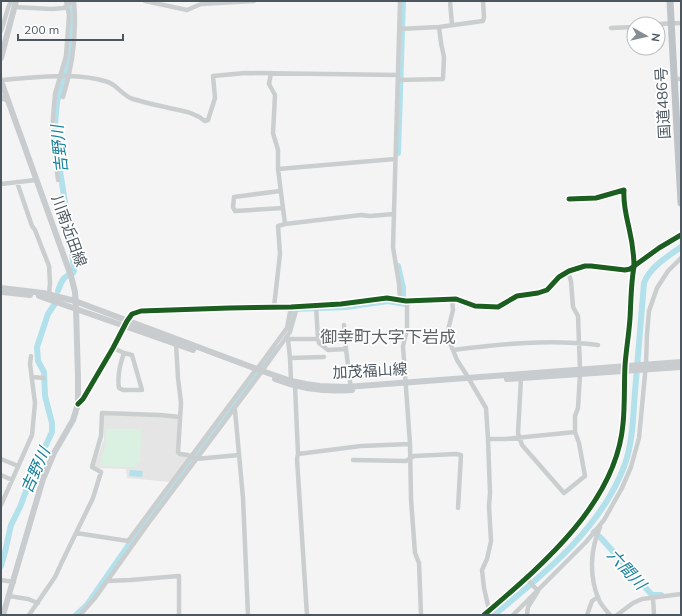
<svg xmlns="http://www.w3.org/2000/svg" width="682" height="616" font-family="Mulish,'Noto Sans JP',sans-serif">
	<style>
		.education { fill: #e6e5e5 }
		.green { fill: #daf1e2 }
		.water { fill: #b2e1ec }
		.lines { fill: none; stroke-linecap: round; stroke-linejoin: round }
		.river { stroke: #b2e1ec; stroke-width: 6 }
		.minor { stroke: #cbcecf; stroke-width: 4.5 }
		.major { stroke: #c9cccf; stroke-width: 6 }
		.highway { stroke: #bec3c7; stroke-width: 7 }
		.cycleway-casing { stroke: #fff; stroke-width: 8 }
		.cycleway { stroke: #1b5e20; stroke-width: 5 }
		.labels { text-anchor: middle; stroke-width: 3.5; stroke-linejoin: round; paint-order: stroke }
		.street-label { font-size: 15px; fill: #4b565f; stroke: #fff }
		.water-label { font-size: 16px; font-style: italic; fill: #15819a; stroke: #fff }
		.quarter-label { font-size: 17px; fill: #5f6367; stroke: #fff }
	</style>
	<rect width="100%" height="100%" fill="#f4f4f4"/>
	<path class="education" d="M106,413L176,418L178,420L177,451L189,457L170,482L127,478L126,469L97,468L94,466L104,439L103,416Z"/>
	<path class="green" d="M106,429H141L140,462L137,463L136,467L102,466L100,464L106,444Z"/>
	<path class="water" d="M130,470L143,471L142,477L129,476Z"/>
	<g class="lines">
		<path class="river" d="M398,153L403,1
			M398,266L403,288V303
			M58,291C61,282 63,276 73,273L74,271L70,233L55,140V124L57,102L70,58L73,14L71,1
			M289,328L294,309L346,307L388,301L406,304
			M594,532L601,538L652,595H661
			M1,566L5,552L11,525L20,507L32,475L52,432V423L45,396L44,372L38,361L37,347L48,314L54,305
			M76,615L87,605L137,533L275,349
			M494,615C544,574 602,528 625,464C633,441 633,416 635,392C638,356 641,320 644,283C650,267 667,257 681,247"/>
		<path class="minor" d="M145,1L187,10L201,4L254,1
			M450,1L452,25
			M14,7L52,9L64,8L72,1
			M658,24L681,23
			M611,28L634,27
			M399,29L439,27L483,21L484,17L483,1
			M1,31C5,21 6,11 11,1
			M271,73L269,84L275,95L273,133L278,150V169L285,224L278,226L280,254L274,307
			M674,79H681
			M1,80C35,78 75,71 108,82C117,85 123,96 133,99C143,102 155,105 165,107C180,111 193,111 205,121L208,120L215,98L213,76L245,73L398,75
			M398,80L443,79L444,57L441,43L439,27
			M1,96L3,99L7,100
			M63,97C73,65 77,34 74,1
			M278,169L395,159
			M58,180L52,129L55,94L66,56L69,15L66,1
			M17,182L32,226L35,230L49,266L50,283L49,294
			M1,184L36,180
			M280,191L234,197L233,207L235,211L283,208
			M285,224L361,215L370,216L394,214
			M568,272L571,281L573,307L578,316L580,369
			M400,299L399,284L393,247L400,1
			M452,299L453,310L448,330V338L457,360L466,374L486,408L488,439L490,493L489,506L491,541L487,559L482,570L484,588L489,610
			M407,301V330L403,346L410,444L411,499L415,553L419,563L421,615
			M316,306L318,339L319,343L328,350L346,349L351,389
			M344,325L346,349
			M287,337L288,339H318
			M288,339L290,358L324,357
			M176,344L178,378L181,403L178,452L180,454L188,455L196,459L239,455
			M113,348L124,353C120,364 117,376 119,388L123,390H142L132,355L124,353
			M453,350C500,344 550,339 598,345
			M290,358L291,381L295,386L298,454L297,459L307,615
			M257,369L287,328L291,307
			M262,371L290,332L297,307
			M32,377L44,378
			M521,378L518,433L522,445L564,493L585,476L579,443L575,432V416L578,408L580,374
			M78,404L83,399L113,348L127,321L132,314L141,311L229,308L291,307L341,304L387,298L406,301L456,299L475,306L498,307L517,296L538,293L547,290L559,277L569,271L585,266H591L625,270L630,269L659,248L681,235
			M234,408L235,410L243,498L248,615
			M488,439H505L575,432
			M298,454L361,446L410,444
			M1,459L18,466
			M353,460L406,461L414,456L456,454L461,455L458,508
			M1,475L12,480
			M1,505L32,435L35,403L30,364L31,356
			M600,527C590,550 589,577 599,600C601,605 606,610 610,615
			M76,533L128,541L254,372
			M526,578L538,591L528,607L527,615
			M1,580L14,582
			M107,581L130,580L179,576V615
			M9,596L28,599L38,603
			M653,598L654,615
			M29,615L55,577L61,564L93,498L101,472L92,467L101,436L102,413L160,415L180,417
			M80,615L95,598L147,525L260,374
			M484,615C541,566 616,504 623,424C625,405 624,385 625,366C626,350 629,334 630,318C631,302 631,282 634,267C634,254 632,241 629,228C626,215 623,204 624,190L596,198L569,199
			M513,615L586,542L604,520L622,488L631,467L639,438L646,364L647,334L649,311L657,288L668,271L681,258
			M587,615L592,601L598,597
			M617,615L633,603L642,599L681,594"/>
		<path class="major" d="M1,58L16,1
			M1,81L71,276L75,292L76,308L78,378V404L73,420L54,453L43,479L3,615
			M1,288L43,293L75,301L262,371L291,381L306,384L320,386L346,387L681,362
			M2,292L30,295
			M39,296L193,350
			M275,379C300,389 325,392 352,390
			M507,379L681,367"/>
		<path class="highway" d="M670,1L681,203"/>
		<defs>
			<path id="cycleway" d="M78,404L83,399L113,348L127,321L132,314L141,311L229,308L291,307L341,304L387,298L406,301L456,299L475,306L498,307L517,296L538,293L547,290L559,277L569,271L585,266H591L625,270L630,269L659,248L681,235
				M484,615C541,566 616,504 623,424C625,405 624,385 625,366C626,350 629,334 630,318C631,302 631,282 634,267C634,254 632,241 629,228C626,215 623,204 624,190L596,198L569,199"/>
		</defs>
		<use href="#cycleway" class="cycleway-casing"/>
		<use href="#cycleway" class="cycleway"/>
	</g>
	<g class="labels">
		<g class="street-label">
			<text transform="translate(663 103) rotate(-93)" y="5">国道486号</text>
			<text transform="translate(69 231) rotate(70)" y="5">川南近田線</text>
			<text transform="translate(370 371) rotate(-3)" y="5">加茂福山線</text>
		</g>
		<g class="water-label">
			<text transform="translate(59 149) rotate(-96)" y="6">吉野川</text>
			<text transform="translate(35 470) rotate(-66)" y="6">吉野川</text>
			<text transform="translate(627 569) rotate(47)" y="6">六間川</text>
		</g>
		<g class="quarter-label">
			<text x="388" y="343">御幸町大字下岩成</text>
		</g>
	</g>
	<rect width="682" height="616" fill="none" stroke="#4b565f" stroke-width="4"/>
	<g transform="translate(646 36) rotate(98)"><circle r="19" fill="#ffffff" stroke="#b7bbbf"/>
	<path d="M0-3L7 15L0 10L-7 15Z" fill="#868d93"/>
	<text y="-6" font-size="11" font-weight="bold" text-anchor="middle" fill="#4b565f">N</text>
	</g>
	<path d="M18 34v6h105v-6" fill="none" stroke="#4b565f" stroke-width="2"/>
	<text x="24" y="34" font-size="12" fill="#4b565f" stroke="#ffffff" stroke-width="3" paint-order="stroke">200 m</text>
</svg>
